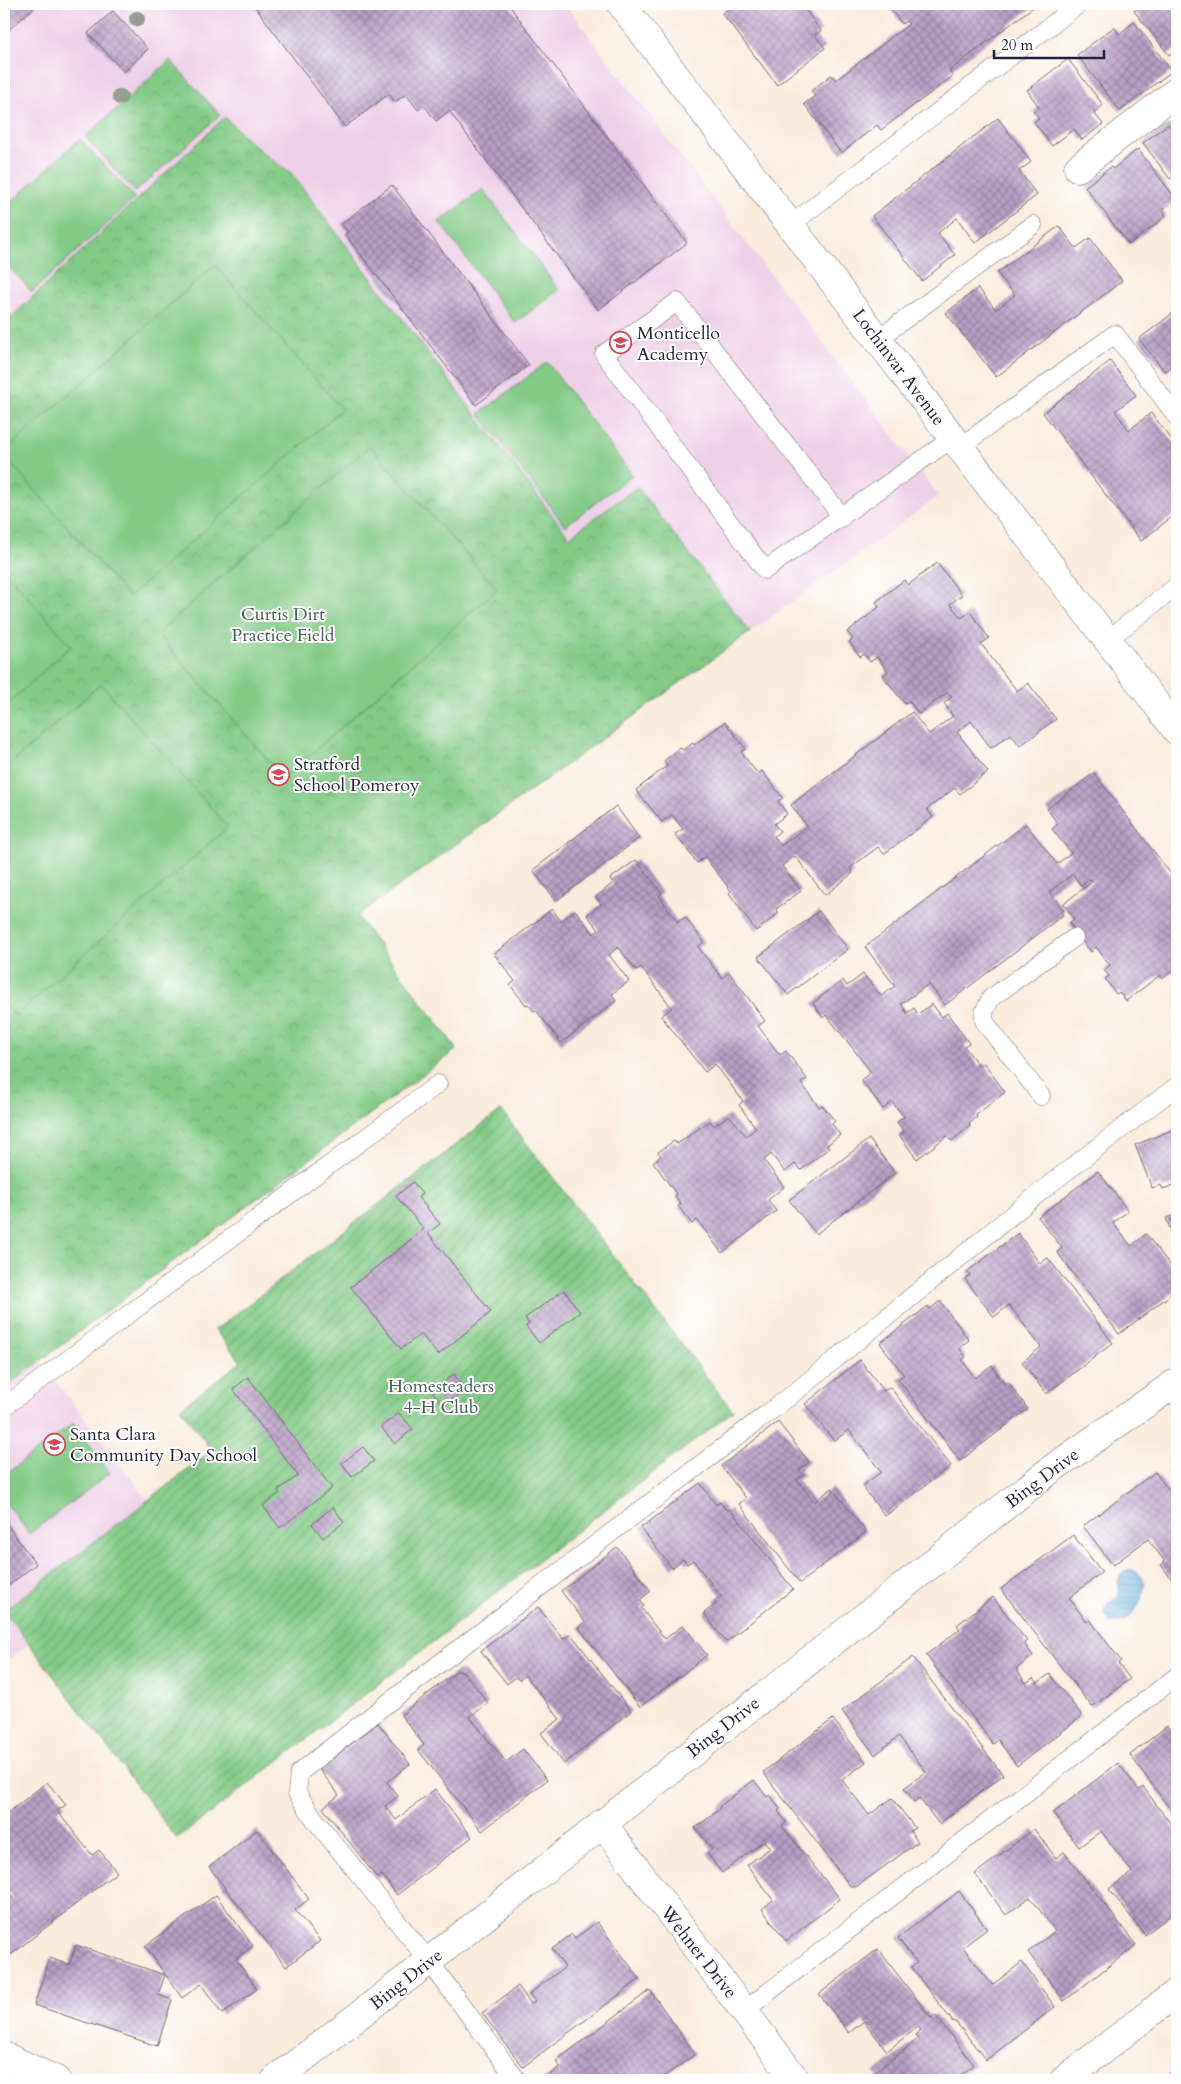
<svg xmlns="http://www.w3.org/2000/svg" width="1181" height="2084" font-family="Cardo,serif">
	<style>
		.built { fill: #eed0e7 }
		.park { fill: url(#park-crowns); stroke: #527660 }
		.garden { fill: url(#garden-furrows); stroke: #527660 }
		.pitch { fill: #82ca85; stroke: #527660 }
		.water { fill: url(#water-rules); stroke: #42668a }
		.building { fill: url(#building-cross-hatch) }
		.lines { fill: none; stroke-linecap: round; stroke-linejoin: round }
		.service-casing { stroke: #6e6974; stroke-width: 19 }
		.minor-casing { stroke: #6e6974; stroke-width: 29 }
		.service { stroke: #fff; stroke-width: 18 }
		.minor { stroke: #fff; stroke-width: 28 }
		.tree { fill: #969d92 }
		.labels { text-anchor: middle; stroke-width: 4; stroke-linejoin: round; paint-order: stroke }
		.poi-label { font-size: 18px; fill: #22223b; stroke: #fff; text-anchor: start }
		.street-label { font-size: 18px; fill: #22223b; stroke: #fff }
		.park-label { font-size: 18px; fill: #445d55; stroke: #fff }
	</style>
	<defs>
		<pattern id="park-crowns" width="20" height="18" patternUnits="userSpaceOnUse" patternTransform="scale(1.25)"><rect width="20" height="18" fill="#82ca85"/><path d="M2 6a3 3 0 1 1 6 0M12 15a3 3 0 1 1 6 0" fill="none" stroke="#70ad74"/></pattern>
		<pattern id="garden-furrows" width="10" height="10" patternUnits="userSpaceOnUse" patternTransform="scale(1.25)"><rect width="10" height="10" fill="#82ca85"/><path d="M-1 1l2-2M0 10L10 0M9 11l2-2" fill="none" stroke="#70ad74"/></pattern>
		<pattern id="water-rules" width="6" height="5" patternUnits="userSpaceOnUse" patternTransform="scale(1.25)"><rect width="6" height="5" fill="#61abd9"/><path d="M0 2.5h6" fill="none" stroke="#508bb1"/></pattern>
		<pattern id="building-cross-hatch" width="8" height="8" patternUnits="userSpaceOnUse" patternTransform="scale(1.25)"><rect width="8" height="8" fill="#b89fc6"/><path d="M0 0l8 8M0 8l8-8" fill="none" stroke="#9581a2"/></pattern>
	</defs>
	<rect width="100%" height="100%" fill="#fff"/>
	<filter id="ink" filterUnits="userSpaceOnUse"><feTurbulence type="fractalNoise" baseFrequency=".02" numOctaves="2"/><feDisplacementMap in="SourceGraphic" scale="10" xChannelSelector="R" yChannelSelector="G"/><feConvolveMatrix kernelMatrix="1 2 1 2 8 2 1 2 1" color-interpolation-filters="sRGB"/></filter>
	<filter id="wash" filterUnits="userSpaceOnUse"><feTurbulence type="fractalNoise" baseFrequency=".0096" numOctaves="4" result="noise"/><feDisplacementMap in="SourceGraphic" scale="20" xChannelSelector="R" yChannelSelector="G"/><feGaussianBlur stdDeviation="1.12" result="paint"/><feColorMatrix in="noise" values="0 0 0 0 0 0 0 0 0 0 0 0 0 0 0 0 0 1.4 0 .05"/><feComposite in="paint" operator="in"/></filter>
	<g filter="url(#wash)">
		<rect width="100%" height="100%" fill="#faecdd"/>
		<path class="built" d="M4,4H565L939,496L357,916L457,1049L40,1361L148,1500L4,1611Z
			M4,1613L28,1645L4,1663Z"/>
		<path class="park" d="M170,60L220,115L135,192L85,137Z
			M225,117C245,139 265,156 290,172L569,537L637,487L750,632L357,916L457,1049L4,1388V324Z"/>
		<path class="garden" d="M501,1110L733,1411L177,1839L4,1611L212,1451L180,1408L241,1362L215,1330Z"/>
		<path class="pitch" d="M80,139L135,198L32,292L4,261V208Z
			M483,189L559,290L515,323L439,222Z
			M215,265L342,409L129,597L4,455V452Z
			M547,362L632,475L565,526L479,414Z
			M370,446L497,589L284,778L157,634Z
			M4,570L71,646L4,707Z
			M101,684L228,827L15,1016L4,1003V770Z
			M74,1423L110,1473L29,1534L4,1500V1475Z"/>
		<path class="water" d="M1129,1569L1137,1571C1139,1574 1143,1578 1144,1581C1148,1591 1136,1611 1129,1618C1123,1623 1117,1623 1110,1623L1104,1613L1106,1605C1119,1595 1121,1599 1118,1581L1121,1574Z"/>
		<g id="blocks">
			<path class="building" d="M4,4H38L5,33L4,31Z
				M253,4H508L687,243L598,310L449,111L436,121L424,105L418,110L406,94L395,102L389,94L345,127Z
				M723,4H801L821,31L815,35L825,48L777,85L722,13L728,9Z
				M891,4H1037L949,71L953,76L881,130L877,125L841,153L804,104L815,96L811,91L831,75L836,80L909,24L906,21L902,24L888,6Z
				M1143,4H1177V48L1169,55L1134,11Z
				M113,11L148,49L124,72L88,33Z
				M1134,22L1172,71L1120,111L1077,55L1114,27L1119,34Z
				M1068,59L1103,105L1094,113L1103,124L1082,140L1074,129L1052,146L1034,122L1039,118L1033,111L1039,107L1027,90Z
				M998,118L1031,162L1019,171L1037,195L975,243L957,218L938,233L955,255L922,281L872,216Z
				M1177,121V182L1173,176L1170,179L1143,143L1168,124L1170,127Z
				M1138,149L1176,199L1162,210L1166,216L1129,245L1085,187L1111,167L1113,169Z
				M392,185L529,365L476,405L345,234L348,232L341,224Z
				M1059,226L1076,248L1090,238L1122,281L996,377L946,313L978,288L996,310L1015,295L997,273Z
				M1177,310V362L1165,372L1139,339Z
				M1110,361L1136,395L1115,411L1129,430L1151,413L1177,446V513L1141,541L1043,413Z
				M937,563L962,595L950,604L961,618L970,612L989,638L981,644L1017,691L1028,683L1056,719L1020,746L1011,734L991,748L971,721L957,732L988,772L960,794L955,788L927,809L933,817L884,854L878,847L850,868L853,873L825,895L795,856L782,866L801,891L776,909L779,913L756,931L729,893L731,891L705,857L697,863L675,834L683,829L672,815L662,822L636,790L667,766L664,761L680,748L683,750L693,743L694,745L725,722L746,749L741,752L758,774L762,771L783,798L778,801L787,814L774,824L780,831L774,836L781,846L807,826L791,805L912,712L929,734L953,716L944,703L952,697L948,692L919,714L909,701L905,704L883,676L888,672L877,657L870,662L864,654L860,657L849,642L853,639L847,632L879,607L876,602L904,580L908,585Z
				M1094,773L1177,882V968L1162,979L1160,975L1126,1001L1119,992L1116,994L1105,979L1109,976L1104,970L1110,965L1096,947L1091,952L1069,923L1074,919L1063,904L1093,881L1091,879L1081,886L1073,874L1049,892L1064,910L1061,912L1063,915L945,1005L929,984L901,1004L907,1013L914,1008L918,1014L932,1004L942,1017L947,1013L969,1043L964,1046L979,1066L984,1063L1005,1092L976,1115L977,1117L969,1124L970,1126L951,1141L947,1136L917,1159L899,1135L904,1132L897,1122L904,1117L892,1102L883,1109L861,1080L871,1072L844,1037L826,1015L823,1018L813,1003L843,980L847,986L863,974L881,996L895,986L865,947L1026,824L1057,864L1071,853L1052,829L1058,824L1047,809Z
				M616,806L639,838L556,901L533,870Z
				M636,860L662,893L659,896L678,922L685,917L704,942L698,947L722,978L729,972L765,1021L758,1026L780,1055L786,1051L807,1079L801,1083L819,1107L822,1105L835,1121L832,1124L840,1135L827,1145L829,1148L801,1170L795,1164L785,1172L771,1154L764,1160L784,1187L768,1200L776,1211L722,1253L697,1220L692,1224L678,1206L681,1204L675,1196L677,1195L653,1162L661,1156L658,1152L674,1141L677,1144L710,1121L714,1126L729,1115L746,1136L756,1128L739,1105L743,1101L715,1064L705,1072L661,1016L672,1008L641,967L636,970L618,947L609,955L629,981L612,994L616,1001L561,1043L536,1010L534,1011L528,1004L526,1005L510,985L515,981L494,954L552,909L561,921L575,910L594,934L599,930L587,915L601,904L596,897L613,883L610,879Z
				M819,911L848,949L788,995L758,957Z
				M1177,1128V1193L1174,1185L1163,1189L1161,1185L1152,1188L1135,1145Z
				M869,1139L895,1173L816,1234L789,1200Z
				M1098,1171L1128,1211L1113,1223L1131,1246L1146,1234L1177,1274V1290L1119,1334L1057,1252L1062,1248L1038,1217Z
				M413,1182L422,1194L418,1197L440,1224L428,1233L491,1312L438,1355L421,1334L401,1349L351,1287L424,1229L396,1196Z
				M1177,1214V1246L1166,1218Z
				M1018,1233L1040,1264L1048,1258L1113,1343L1046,1394L1022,1362L1041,1347L1009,1305L994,1317L965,1279L970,1275L967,1272Z
				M564,1290L580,1312L539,1343L526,1326L529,1324L525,1318Z
				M940,1301L969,1340L959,1348L966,1357L962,1360L975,1378L992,1365L1005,1384L1008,1382L1028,1409L960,1461L898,1379L904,1375L880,1343L928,1306L930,1309Z
				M860,1360L884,1391L890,1387L951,1466L885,1516L862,1486L881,1472L849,1430L834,1441L805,1404Z
				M454,1374L465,1390L444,1406L432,1391Z
				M248,1377L332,1488L280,1528L263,1506L280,1493L278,1490L298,1476L233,1389Z
				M399,1413L413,1429L395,1444L381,1427Z
				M778,1422L809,1462L799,1470L804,1475L797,1480L814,1502L832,1488L866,1532L800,1583L739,1504L746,1498L721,1466Z
				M363,1447L374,1461L352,1477L342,1463Z
				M1177,1462V1482L1168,1469Z
				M1155,1472L1177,1501V1586L1161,1565L1165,1562L1148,1539L1113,1565L1083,1526Z
				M700,1483L716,1505L720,1502L727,1511L730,1509L793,1589L726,1642L704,1613L716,1604L714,1601L721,1596L693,1560L687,1564L683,1559L672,1568L641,1528Z
				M333,1507L344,1522L323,1538L312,1524Z
				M4,1521L36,1564L4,1589Z
				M1073,1535L1102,1572L1069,1598L1087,1622L1090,1620L1121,1661L1118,1663L1130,1679L1092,1707L1001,1589Z
				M617,1547L651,1591L640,1600L644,1606L641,1608L665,1639L683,1625L707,1655L640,1707L578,1627L585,1622L561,1591Z
				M993,1597L1027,1641L1024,1643L1033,1656L1016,1669L1026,1683L1033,1678L1037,1683L1050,1674L1082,1716L1017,1766L998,1740L993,1744L926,1655L960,1629L957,1625Z
				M538,1607L563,1639L571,1634L631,1711L564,1764L541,1733L560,1719L525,1675L519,1680L516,1677L507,1684L481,1651Z
				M913,1657L1003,1775L939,1824L919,1798L914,1802L904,1788L926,1772L899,1736L875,1755L842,1711Z
				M457,1671L464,1672L488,1703L470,1717L506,1762L523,1749L547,1780L482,1831L418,1750L424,1745L401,1715Z
				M833,1719L866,1762L842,1780L869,1815L892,1798L915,1828L910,1831L918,1842L856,1887L850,1886L763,1772Z
				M378,1723L410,1764L387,1782L398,1796L385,1806L396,1820L435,1789L472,1837L397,1895L382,1875L378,1879L323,1808L339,1795L319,1769Z
				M1167,1726L1177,1738V1818L1130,1755Z
				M1118,1763L1139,1790L1143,1787L1177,1832V1910L1145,1935L1109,1889L1132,1872L1101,1831L1079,1847L1053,1813Z
				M754,1780L767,1797L770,1795L780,1809L778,1811L787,1823L782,1826L840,1899L786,1941L762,1909L773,1900L747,1865L770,1848L764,1841L722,1873L707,1853L712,1849L695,1828L720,1809L719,1807Z
				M47,1782L66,1805L57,1811L92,1855L99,1850L117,1872L4,1960V1905L13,1898L4,1885V1816Z
				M1034,1829L1056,1858L1064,1852L1136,1945L1064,2001L1028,1952L1055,1931L1030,1897L1006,1915L975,1874Z
				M257,1830L309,1899L295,1910L320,1941L286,1967L209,1867Z
				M959,1891L987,1929L963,1947L992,1985L1022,1962L1055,2007L986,2060L955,2021L953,2022L911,1967L917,1963L898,1938Z
				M216,1895L253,1946L236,1959L257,1989L222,2014L201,1984L182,1998L145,1946Z
				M597,1922L640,1979L523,2067L482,2013L518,1986L531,2004L535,2001L529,1994L565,1967L552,1949L572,1934L575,1938Z
				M76,1945L165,1975L158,1995L172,2000L157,2046L34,2005L50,1958L69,1965Z
				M878,1949L931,2018L935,2015L974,2065L954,2080H880L874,2073L918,2039L915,2035L921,2030L918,2027L887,2051L864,2021L849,2033L819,1994Z
				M650,1990L695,2054L660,2080H644L639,2074L631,2080H543L560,2067L556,2061Z
				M1177,2069V2080H1163Z"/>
		</g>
	</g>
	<g filter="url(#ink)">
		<use href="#blocks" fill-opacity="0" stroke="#6e6974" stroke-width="1"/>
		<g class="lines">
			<defs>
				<path id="service" d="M790,225L1079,4
					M878,339L1033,225
					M960,447L1115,334L1177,417
					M842,517L677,302L604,354L765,570L953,438
					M1107,640L1177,586
					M1041,1096L984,1021V1012L991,998L1074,938
					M4,1407L438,1084
					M744,2011L1177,1676
					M517,2080L429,1961L315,1820L297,1793L299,1773L380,1709L789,1397L1050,1184L1177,1086"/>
				<path id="minor" d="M621,4L1177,731
					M1078,168L1177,91
					M602,1823L796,2080
					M4,2056L56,2080
					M275,2080L429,1961L1053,1468L1177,1382
					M1064,2080L1177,1992"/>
			</defs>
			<use href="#service" class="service-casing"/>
			<use href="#minor" class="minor-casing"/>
			<use href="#service" class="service"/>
			<use href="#minor" class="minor"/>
		</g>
		<g class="tree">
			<circle cx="137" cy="19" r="8"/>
			<circle cx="120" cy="97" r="8"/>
		</g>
	</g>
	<defs>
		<symbol id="school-ring" viewBox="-11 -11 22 22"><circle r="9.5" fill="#fff" stroke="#d1495b" stroke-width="1.5"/><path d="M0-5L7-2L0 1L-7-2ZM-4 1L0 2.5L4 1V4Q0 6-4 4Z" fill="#d1495b"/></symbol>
	</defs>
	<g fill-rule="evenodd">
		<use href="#school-ring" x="608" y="330" width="25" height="25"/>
		<use href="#school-ring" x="266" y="762" width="25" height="25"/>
		<use href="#school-ring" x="42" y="1432" width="25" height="25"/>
	</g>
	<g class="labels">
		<g class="poi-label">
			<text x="637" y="339">Monticello<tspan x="637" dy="21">Academy</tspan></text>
			<text x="294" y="770">Stratford<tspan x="294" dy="21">School Pomeroy</tspan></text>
			<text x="70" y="1440">Santa Clara<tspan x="70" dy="21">Community Day School</tspan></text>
		</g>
		<g class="street-label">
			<text transform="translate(899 367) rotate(53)" y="6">Lochinvar Avenue</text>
			<text transform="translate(1042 1478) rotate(-37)" y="6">Bing Drive</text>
			<text transform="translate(723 1727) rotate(-38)" y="6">Bing Drive</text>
			<text transform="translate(699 1952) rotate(52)" y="6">Wehner Drive</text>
			<text transform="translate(406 1979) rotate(-38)" y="6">Bing Drive</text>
		</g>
		<g class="park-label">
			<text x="283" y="620">Curtis Dirt<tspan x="283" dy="21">Practice Field</tspan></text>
			<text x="441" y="1392">Homesteaders<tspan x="441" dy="21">4-H Club</tspan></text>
		</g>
	</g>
	<rect width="1181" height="2084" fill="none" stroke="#fff" stroke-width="20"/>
	<path d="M994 50v8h110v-8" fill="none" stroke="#22223b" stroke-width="2.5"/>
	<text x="1001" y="50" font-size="15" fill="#22223b" stroke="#ffffff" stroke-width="4" paint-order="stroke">20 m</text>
</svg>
